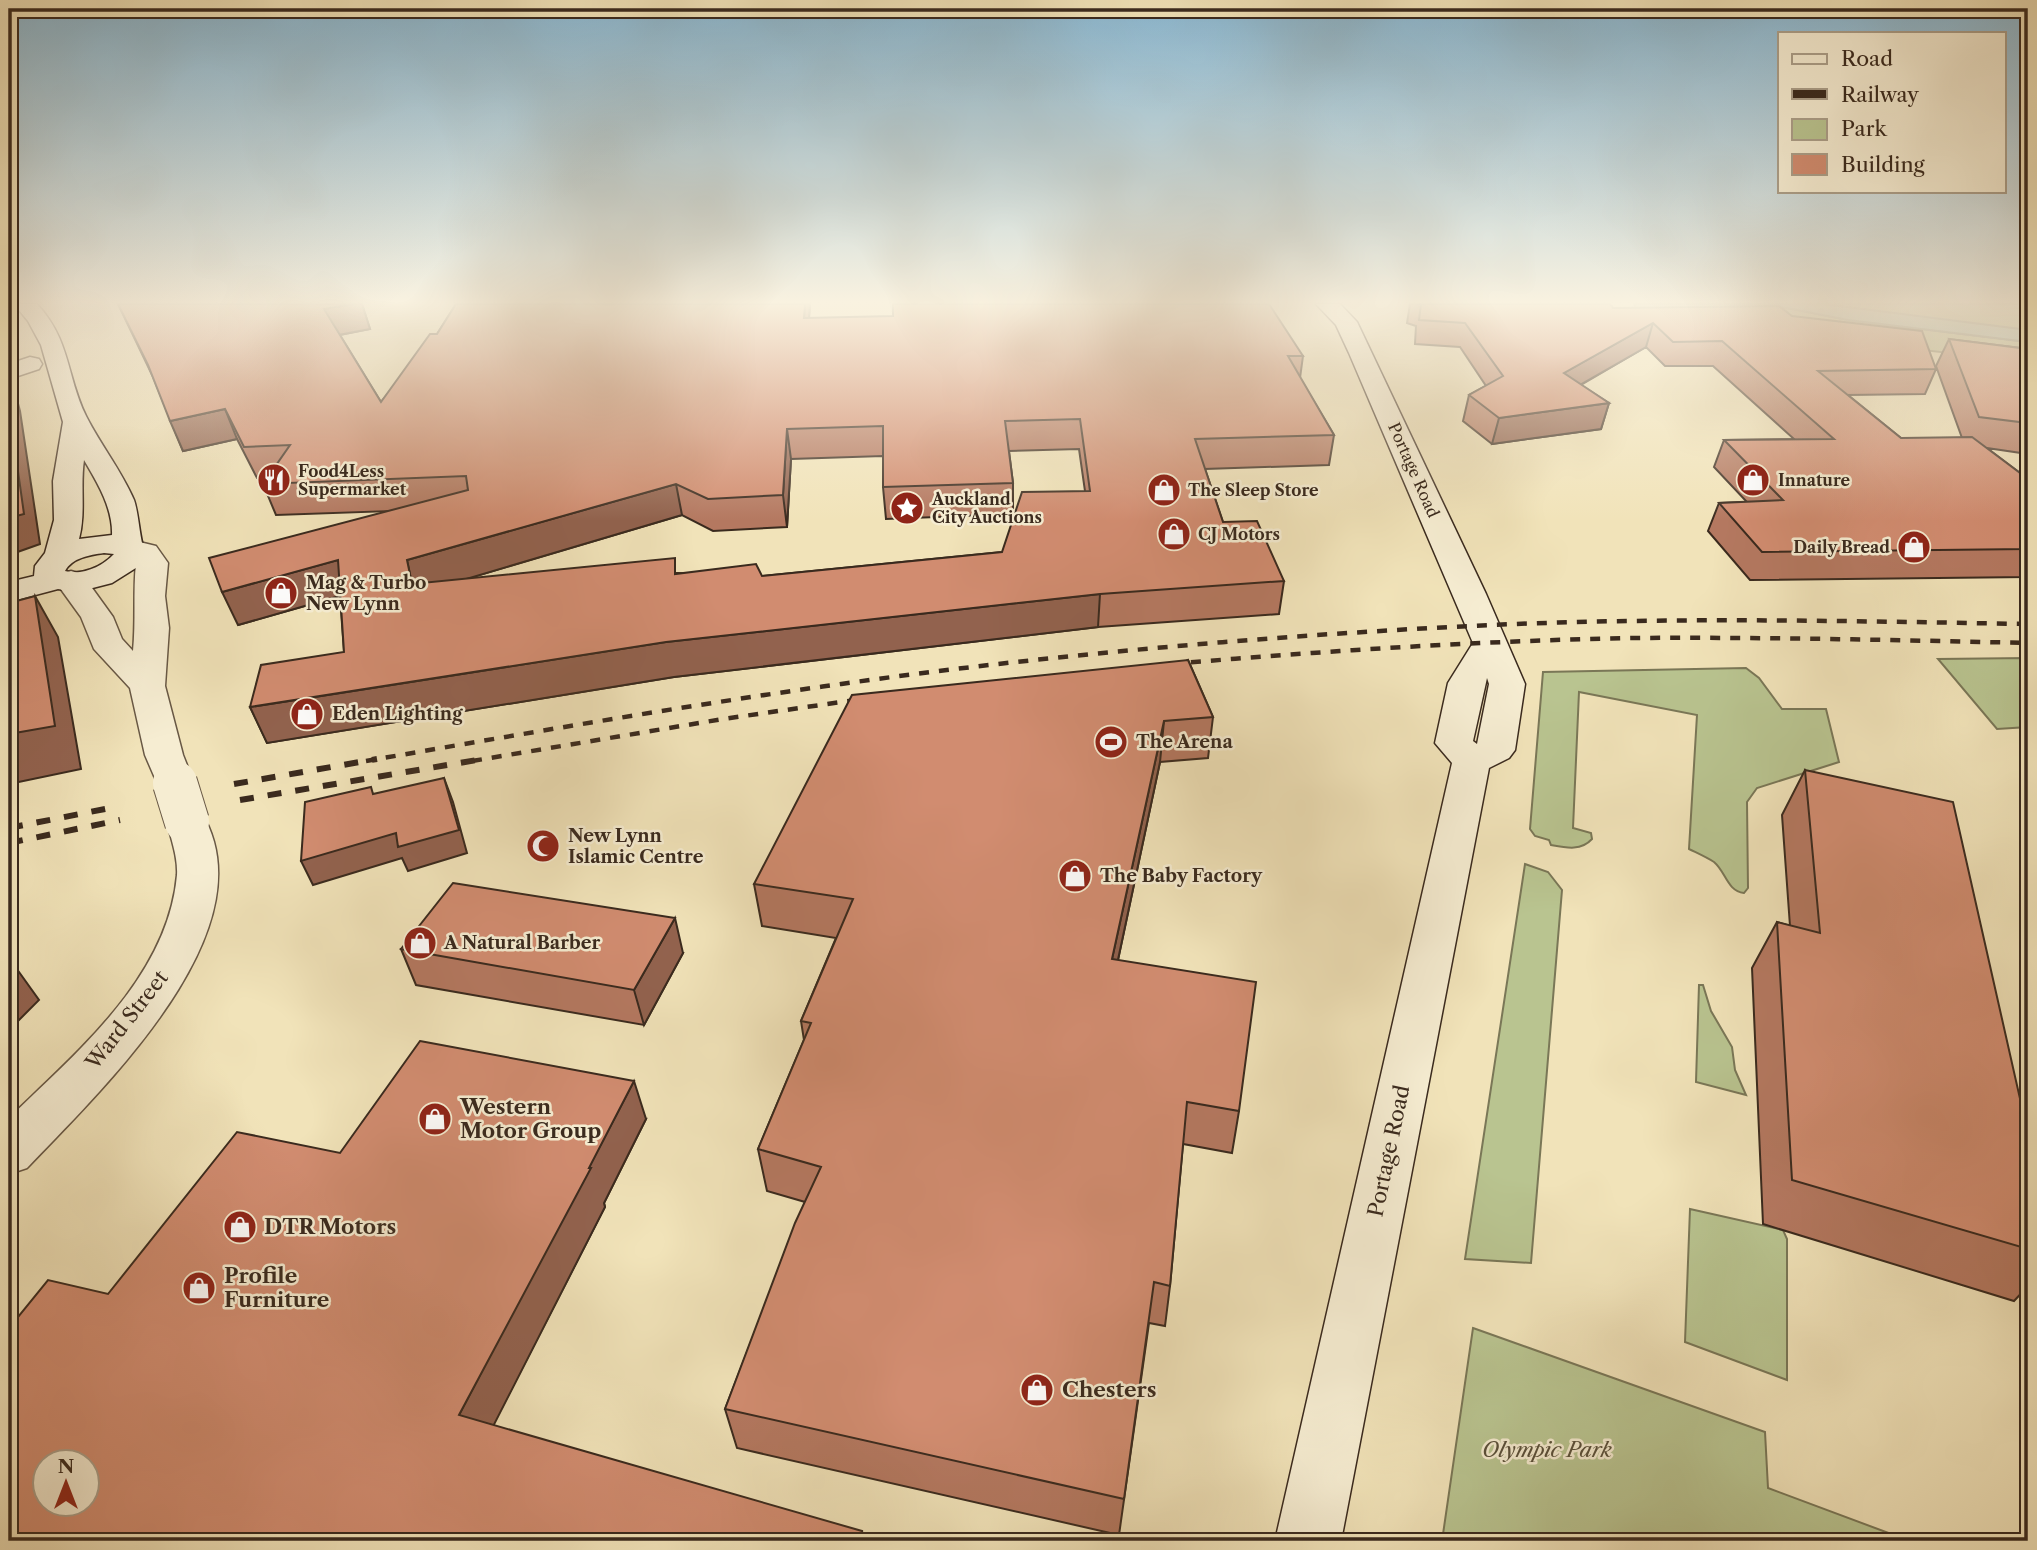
<svg xmlns="http://www.w3.org/2000/svg" width="2037" height="1550" font-family="'Libre Caslon Text',serif">
	<style>
		.green { fill: #b9c490; stroke: #7a7757; stroke-width: 2 }
		.water { fill: #9bbdb4; stroke: #748278; stroke-width: 2 }
		.lines { fill: none; stroke-linecap: round; stroke-linejoin: round }
		.street-casing { stroke: #685845; stroke-width: 3 }
		.secondary-casing { stroke: #3a2a1e; stroke-width: 3 }
		.street { fill: #f6edd2; fill-rule: evenodd }
		.secondary { fill: #f6edd2; fill-rule: evenodd }
		.rail-far1 { stroke: #3a2a1e; stroke-width: 4.5; stroke-dasharray: 10 10; stroke-linecap: butt }
		.rail { stroke: #3a2a1e; stroke-width: 6; stroke-dasharray: 14 14; stroke-linecap: butt }
		.street-bridge-casing { stroke: #685845; stroke-width: 46; stroke-linecap: butt }
		.street-bridge { stroke: #f6edd2; stroke-width: 44 }
		.wall { fill: #b47860; stroke: #3a2a1e; stroke-width: 2; fill-rule: evenodd }
		.shaded-wall { fill: #92624e; stroke: #3a2a1e; stroke-width: 2 }
		.building { fill: #d18c70; stroke: #3a2a1e; stroke-width: 2; fill-rule: evenodd }
		.labels { text-anchor: middle; stroke-width: 5; stroke-linejoin: round; paint-order: stroke }
		.far-street-label { font-size: 16px; fill: #3a2a1e; stroke: #f6edd2 }
		.far-poi-label { font-size: 16px; font-weight: bold; fill: #3a2a1e; stroke: #f6edd2; text-anchor: start }
		.poi-label { font-size: 18px; font-weight: bold; fill: #3a2a1e; stroke: #f6edd2; text-anchor: start }
		.near-street-label { font-size: 21px; fill: #3a2a1e; stroke: #f6edd2 }
		.near-poi-label { font-size: 21px; font-weight: bold; fill: #3a2a1e; stroke: #f6edd2; text-anchor: start }
		.near-park-label { font-size: 21px; font-style: italic; fill: #5a503a; stroke: #f6edd2 }
	</style>
	<rect width="100%" height="100%" fill="#f1e3b9"/>
	<filter id="stains"><feTurbulence type="fractalNoise" baseFrequency=".00286" numOctaves="4"/><feColorMatrix values="0 0 0 0 .2 0 0 0 0 .09 0 0 0 0 .02 0 0 0 .5 -.17"/></filter>
	<radialGradient id="worn" r=".72"><stop offset=".6" stop-color="#630" stop-opacity="0"/><stop offset="1" stop-color="#630" stop-opacity=".3"/></radialGradient>
	<path class="green" d="M1634,304H1766L1848,320L2028,342V362L1844,341L1644,330Z
		M1824,304H2028V330H2017Z
		M2028,658V727L1997,729L1938,659Z
		M1746,668L1759,678L1782,709H1826L1839,762L1757,788L1747,802L1748,888L1744,893C1727,891 1726,872 1714,862C1706,857 1697,853 1689,849L1697,715L1579,692L1573,828L1591,833L1592,839C1581,851 1567,848 1551,845L1549,840L1535,836L1530,829L1543,672Z
		M1525,864L1548,872L1562,890L1531,1263L1465,1259Z
		M1699,985H1703L1711,1011L1732,1047L1735,1070L1746,1095L1696,1082Z
		M1690,1209L1783,1230L1787,1239V1380L1685,1342Z
		M1473,1328L1765,1432L1768,1488L1910,1541H1442Z"/>
	<path class="water" d="M1766,304H1823L2028,330V342L1848,320Z"/>
	<g class="lines">
		<defs>
			<path id="street" d="M30,357L39,359L42,364L39,369L9,379V364Z
				M127,539L156,546L168,563L165,596L169,628L165,686L183,755L194,783L189,792L175,796L161,792L145,755L130,688L94,649L81,617L55,581L60,574L71,571L82,574L113,617L122,639L133,651C136,621 133,592 136,563L134,559L116,554L112,548L116,542Z
				M187,809L201,812C273,929 100,1091 27,1168L9,1174V1118C77,1052 168,977 177,875C178,857 171,839 167,822L173,812Z"/>
			<path id="secondary" d="M14,304H37C71,341 66,375 86,416C100,444 121,470 134,500C139,514 140,544 145,551L139,566L112,583L77,592L58,589L9,602V582L34,576L35,566L45,553L54,520L53,481L63,422L41,345L28,321ZM84,460C97,482 113,508 112,535L79,539C86,513 80,487 84,460ZM104,553L114,554C102,567 81,576 65,571C72,558 89,555 104,553Z
				M1316,304H1340L1357,322L1486,594L1525,684L1515,750L1509,758L1489,768L1341,1541H1275L1452,763L1435,743L1448,683L1473,643L1349,353L1336,325ZM1487,678L1489,684L1477,744L1473,741Z"/>
		</defs>
		<use href="#street" class="street-casing"/>
		<use href="#secondary" class="secondary-casing"/>
		<use href="#street" class="street"/>
		<use href="#secondary" class="secondary"/>
		<path class="rail-far1" d="M1171,664C1324,651 1477,641 1631,638C1763,637 1896,640 2028,643
			M366,761C568,726 769,691 972,667C1144,647 1318,633 1491,625C1670,617 1849,621 2028,624
			M472,761L723,719L869,698"/>
		<path class="rail" d="M234,784L377,759
			M240,800L483,759
			M9,828L115,807
			M9,843L120,820"/>
		<defs>
			<path id="street-bridge" d="M175,783L187,822"/>
		</defs>
		<use href="#street-bridge" class="street-bridge-casing"/>
		<use href="#street-bridge" class="street-bridge"/>
	</g>
	<path class="wall" d="M118,304H362L370,329L340,335L381,402L437,334L456,304H810L809,318L1303,356L1300,378L1334,435L1329,465L1205,469L1223,522L1284,581L1279,614L1098,627L674,677L267,743L250,707L344,652L340,596L238,625L390,511L276,515L263,484L268,477L257,478L237,439L183,451L153,377ZM1079,449L1085,491L1002,552L762,576L678,573L466,579L682,515L713,531L787,527L791,459L883,456V487L886,519L1013,514V483L1009,451Z
		M1410,304H1610L1613,308L1792,316L1936,369L1925,394L1848,395L1901,438H1962L1936,366L1949,339L2028,349V454L1987,448L2028,479V577L1750,580L1708,531L1719,503L1747,502L1714,467L1724,440L1794,439L1713,366H1665L1646,347L1581,385L1609,403L1601,429L1492,444L1463,421L1469,395L1486,386L1460,347L1415,344L1416,326L1407,323Z
		M1188,660L1213,717L1208,758L1160,762L1118,960L1239,1111L1232,1153L1183,1144L1170,1286L1165,1326L1149,1323L1119,1535L737,1448L725,1409L805,1202L767,1191L758,1149L804,1040L801,1021L836,938L762,926L754,884Z
		M1805,770L2028,1134V1286L2014,1301L1763,1224L1752,968L1777,922L1790,926L1782,815Z
		M401,949L683,953L644,1025L416,985Z
		M646,1119L604,1203L605,1207L493,1425L9,1541V1328L108,1294L340,1153Z"/>
	<path class="shaded-wall" d="M353,304H362L370,329L333,336L324,309Z
		M805,304H810L807,346L804,318Z
		M1653,323L1646,347L1557,398L1564,373Z
		M9,352L13,360L9,362Z
		M9,374L12,381L20,411L40,544L9,555Z
		M1609,403L1601,429L1492,444L1499,418Z
		M225,409L237,439L183,451L170,421Z
		M787,429L791,459L787,527L783,495Z
		M676,484L682,515L419,593L412,584L407,560Z
		M338,560L350,593L238,625L222,592Z
		M1100,594L1098,627L674,677L267,743L250,707L666,642Z
		M35,596L58,637L81,769L9,784V734Z
		M1164,721L1160,762L1109,1002L1112,959Z
		M444,778L453,802L467,853L408,871L402,858L313,885L301,861Z
		M675,918L683,953L644,1025L634,990Z
		M14,965L39,1000L9,1030V970Z
		M634,1081L646,1119L604,1203L605,1207L481,1450L459,1415Z
		M862,1531L864,1541H859Z"/>
	<path class="building" d="M118,304H353L324,309L381,402L430,334H437L456,304H805L804,318L893,316V304H1269L1303,356H1288L1334,435L1195,439L1223,522L1257,521L1284,581L1100,594L666,642L250,707L261,665L344,652L338,560L222,592L209,558L468,490L466,476L263,484L290,445L244,447L225,409L170,421L148,365ZM1080,419L1090,491L1022,492L1002,552L762,576L756,564L675,574V558L412,584L407,560L676,484L708,499L783,495L787,429L883,426V487L1013,483L1005,421Z
		M1421,304H1610L1613,308L1779,306L1792,316L1922,331L1936,369L1818,371L1901,438L1972,437L2028,479V549L1762,552L1719,503L1783,500L1724,440L1834,439L1722,341L1673,342L1653,323L1564,373L1609,403L1499,418L1469,395L1503,376L1465,323L1419,320Z
		M1949,339L2028,349V423L1979,417Z
		M9,407L24,514L9,518Z
		M35,596L55,726L9,734V603Z
		M1188,660L1213,717L1164,721L1112,959L1256,982L1239,1111L1187,1102L1170,1286L1154,1282L1124,1499L725,1409L795,1223L821,1167L758,1149L811,1023L801,1021L853,899L754,884L852,695Z
		M1805,770L1953,802L2028,1134V1249L1792,1180L1777,922L1820,933Z
		M444,778L459,830L398,847L396,833L301,861L305,802L371,787L373,794Z
		M453,883L675,918L634,990L401,949Z
		M420,1041L634,1081L589,1168H591L459,1415L862,1531L859,1541H9V1535L15,1526L9,1524V1328L48,1280L108,1294L237,1132L340,1153ZM46,1462H88V1504H46Z"/>
	<linearGradient id="sky" x2="0" y2="1"><stop stop-color="#89b8d3"/><stop offset="0.58" stop-color="#f9f2e0"/><stop offset="1" stop-color="#f9f2e0" stop-opacity="0"/></linearGradient>
	<rect width="2037" height="521" fill="url(#sky)"/>
	<defs>
		<symbol id="restaurant-disc" viewBox="-11 -11 22 22"><circle r="9.5" fill="#8f2418" stroke="#f6edd2"/><path d="M-5-6h1v4h1v-4h1v4h1v-4h1v5L-1.5 .5V6h-2V.5L-5-1ZM5-6V6H3V1.5H1.5Q1.5-4 5-6Z" fill="#fff"/></symbol>
		<symbol id="shop-disc" viewBox="-11 -11 22 22"><circle r="9.5" fill="#8f2418" stroke="#f6edd2"/><path d="M-5-2.5h2.3a2.7 3.5 0 0 1 5.4 0H5L5.5 6h-11ZM-1.5-2.5h3a1.5 2.3 0 0 0-3 0Z" fill="#fff"/></symbol>
		<symbol id="sight-disc" viewBox="-11 -11 22 22"><circle r="9.5" fill="#8f2418" stroke="#f6edd2"/><path d="M0-6L1.8-2.2L6-1.7L2.9 1.2L3.7 5.4L0 3.3L-3.7 5.4L-2.9 1.2L-6-1.7L-1.8-2.2Z" fill="#fff"/></symbol>
		<symbol id="stadium-disc" viewBox="-11 -11 22 22"><circle r="9.5" fill="#8f2418" stroke="#f6edd2"/><path d="M0-5a6.5 5 0 1 0 0 10a6.5 5 0 1 0 0-10ZM-3.5-1.8h7v3.6h-7Z" fill="#fff"/></symbol>
		<symbol id="mosque-disc" viewBox="-11 -11 22 22"><circle r="9.5" fill="#8f2418" stroke="#f6edd2"/><path d="M3.5-4.9A6 6 0 1 0 3.5 4.9A5 5 0 1 1 3.5-4.9Z" fill="#fff"/></symbol>
	</defs>
	<g fill-rule="evenodd">
		<use href="#restaurant-disc" x="255" y="461" width="38" height="38"/>
		<use href="#shop-disc" x="1734" y="461" width="38" height="38"/>
		<use href="#shop-disc" x="1145" y="471" width="38" height="38"/>
		<use href="#sight-disc" x="888" y="489" width="38" height="38"/>
		<use href="#shop-disc" x="1155" y="515" width="38" height="38"/>
		<use href="#shop-disc" x="1895" y="528" width="38" height="38"/>
		<use href="#shop-disc" x="262" y="574" width="38" height="38"/>
		<use href="#shop-disc" x="288" y="695" width="38" height="38"/>
		<use href="#stadium-disc" x="1092" y="723" width="38" height="38"/>
		<use href="#mosque-disc" x="524" y="827" width="38" height="38"/>
		<use href="#shop-disc" x="1056" y="857" width="38" height="38"/>
		<use href="#shop-disc" x="401" y="924" width="38" height="38"/>
		<use href="#shop-disc" x="416" y="1100" width="38" height="38"/>
		<use href="#shop-disc" x="221" y="1208" width="38" height="38"/>
		<use href="#shop-disc" x="180" y="1269" width="38" height="38"/>
		<use href="#shop-disc" x="1018" y="1371" width="38" height="38"/>
	</g>
	<g class="labels">
		<g class="far-street-label">
			<text transform="translate(1414 470) rotate(66)" y="6">Portage Road</text>
		</g>
		<g class="far-poi-label">
			<text x="298" y="477">Food4Less<tspan x="298" dy="18">Supermarket</tspan></text>
			<text x="1778" y="486">Innature</text>
			<text x="1188" y="496">The Sleep Store</text>
			<text x="932" y="505">Auckland<tspan x="932" dy="18">City Auctions</tspan></text>
			<text x="1198" y="540">CJ Motors</text>
			<text x="1890" y="553" text-anchor="end">Daily Bread</text>
		</g>
		<g class="poi-label">
			<text x="306" y="589">Mag &amp; Turbo<tspan x="306" dy="21">New Lynn</tspan></text>
			<text x="332" y="720">Eden Lighting</text>
			<text x="1136" y="748">The Arena</text>
			<text x="568" y="842">New Lynn<tspan x="568" dy="21">Islamic Centre</tspan></text>
			<text x="1100" y="882">The Baby Factory</text>
			<text x="444" y="949">A Natural Barber</text>
		</g>
		<g class="near-street-label">
			<text transform="translate(127 1020) rotate(-52)" y="7">Ward Street</text>
			<text transform="translate(1389 1151) rotate(-78)" y="7">Portage Road</text>
		</g>
		<g class="near-poi-label">
			<text x="460" y="1114">Western<tspan x="460" dy="24">Motor Group</tspan></text>
			<text x="264" y="1234">DTR Motors</text>
			<text x="224" y="1283">Profile<tspan x="224" dy="24">Furniture</tspan></text>
			<text x="1062" y="1397">Chesters</text>
		</g>
		<g class="near-park-label">
			<text x="1547" y="1457">Olympic Park</text>
		</g>
	</g>
	<rect width="2037" height="1550" fill="none" stroke="#f1e3b9" stroke-width="35"/>
	<rect x="10" y="10" width="2016" height="1529" fill="none" stroke="#3a2a1e" stroke-width="3.5"/>
	<rect x="18" y="18" width="2002" height="1515" fill="none" stroke="#3a2a1e" stroke-width="2"/>
	<rect x="1778" y="32" width="228" height="161" fill="#f6edd2" stroke="#ab9f8a" stroke-width="2"/>
	<rect x="1792" y="54" width="35" height="10" fill="#f6edd2" stroke="#ab9f8a" stroke-width="2"/>
	<text x="1841" y="66" font-size="21" fill="#3a2a1e">Road</text>
	<rect x="1792" y="89" width="35" height="10" fill="#3a2a1e" stroke="#ab9f8a" stroke-width="2"/>
	<text x="1841" y="102" font-size="21" fill="#3a2a1e">Railway</text>
	<rect x="1792" y="119" width="35" height="21" fill="#b9c490" stroke="#ab9f8a" stroke-width="2"/>
	<text x="1841" y="136" font-size="21" fill="#3a2a1e">Park</text>
	<rect x="1792" y="154" width="35" height="21" fill="#d18c70" stroke="#ab9f8a" stroke-width="2"/>
	<text x="1841" y="172" font-size="21" fill="#3a2a1e">Building</text>
	<g transform="translate(66 1483)"><circle r="33" fill="#f6edd2" stroke="#ab9f8a" stroke-width="2"/>
	<path d="M0-5L12 26L0 18L-12 26Z" fill="#8f2418"/>
	<text y="-10" font-size="19" font-weight="bold" text-anchor="middle" fill="#3a2a1e">N</text>
	</g>
	<rect width="100%" height="100%" filter="url(#stains)"/>
	<rect width="100%" height="100%" fill="url(#worn)"/>
</svg>
